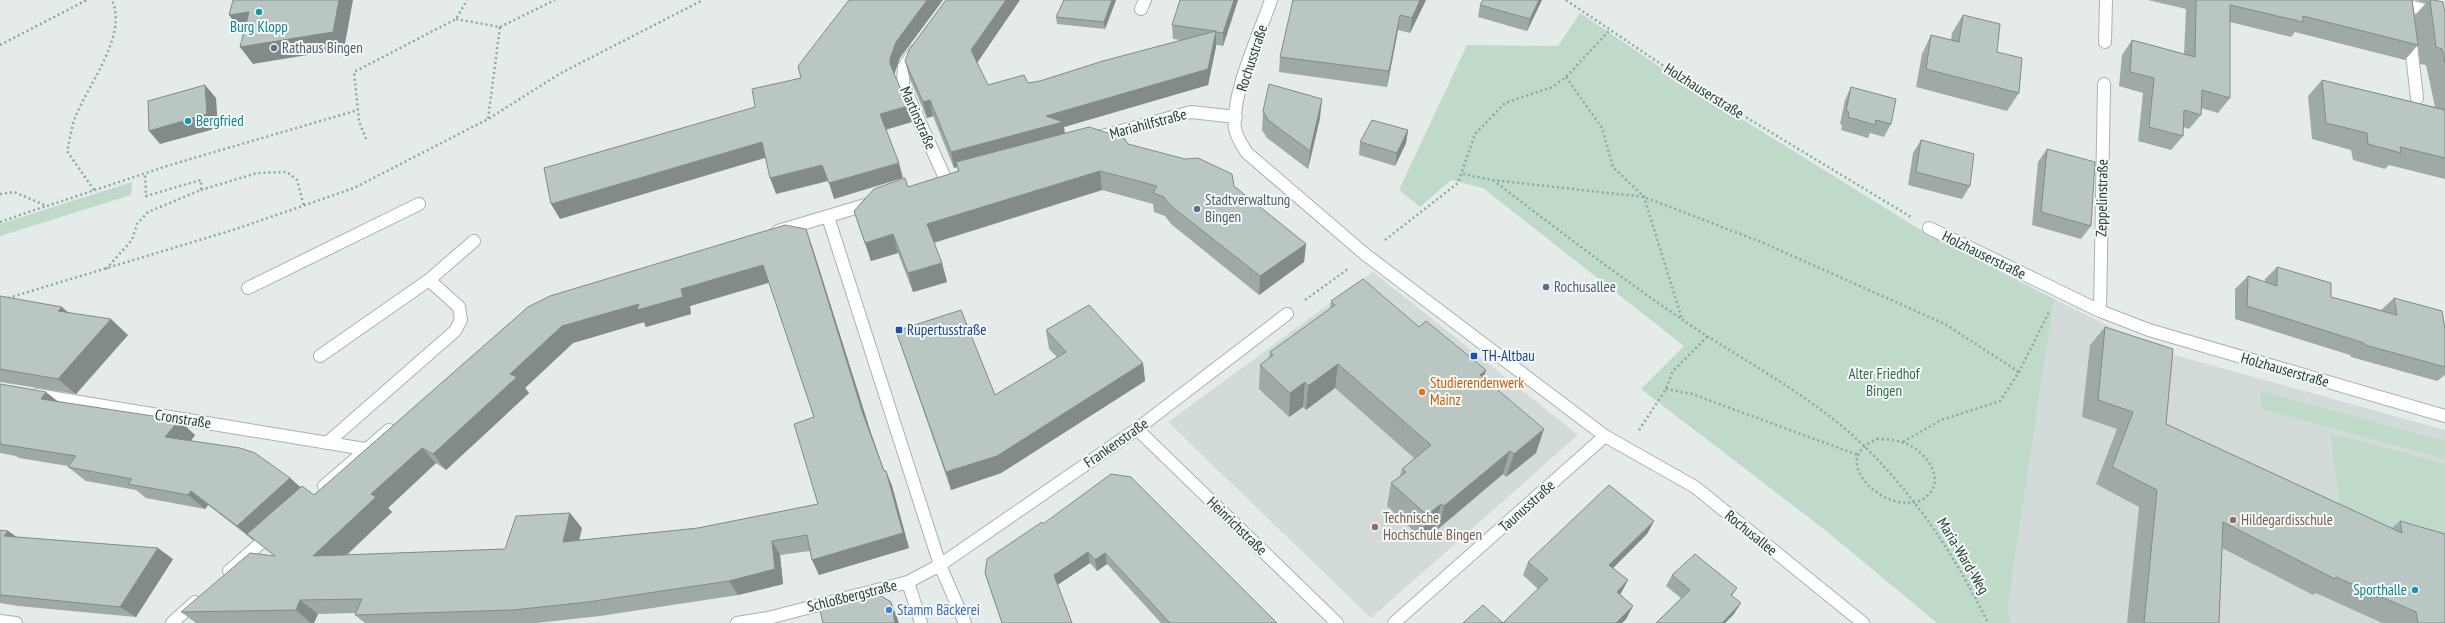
<svg xmlns="http://www.w3.org/2000/svg" width="2445" height="623" font-family="'PT Sans Narrow',sans-serif">
	<style>
		.built { fill: #d2dbd7 }
		.green { fill: #bfdac8 }
		.lines { fill: none; stroke-linecap: round; stroke-linejoin: round }
		.service-casing { stroke: #a7b3af; stroke-width: 14 }
		.minor-casing { stroke: #a7b3af; stroke-width: 14 }
		.path { stroke: #88aba2; stroke-width: 2.5; stroke-dasharray: 2 3; stroke-linecap: butt }
		.service { stroke: #fff; stroke-width: 12 }
		.minor { stroke: #fff; stroke-width: 12 }
		.wall { fill: #9faaa7; fill-rule: evenodd }
		.shaded-wall { fill: #828b88 }
		.building { fill: #b9c6c2; stroke: #828b88; fill-rule: evenodd }
		.culture-dot { fill: #0f9aa8; stroke: #f4f8f6; stroke-width: 1.5 }
		.service-dot { fill: #5c6f8a; stroke: #f4f8f6; stroke-width: 1.5 }
		.transit-dot { fill: #1a4fb4; stroke: #f4f8f6; stroke-width: 1.5 }
		.food-dot { fill: #e8710a; stroke: #f4f8f6; stroke-width: 1.5 }
		.education-dot { fill: #8d6e63; stroke: #f4f8f6; stroke-width: 1.5 }
		.shop-dot { fill: #3f7fe0; stroke: #f4f8f6; stroke-width: 1.5 }
		.labels { text-anchor: middle; stroke-width: 4; stroke-linejoin: round; paint-order: stroke }
		.culture-label { font-size: 15px; fill: #0d838f; stroke: #f4f8f6 }
		.service-label { font-size: 15px; fill: #4e5e75; stroke: #f4f8f6; text-anchor: start }
		.street-label { font-size: 15px; fill: #253b36; stroke: #f4f8f6 }
		.transit-label { font-size: 15px; fill: #164399; stroke: #f4f8f6; text-anchor: start }
		.park-label { font-size: 15px; fill: #346d4e; stroke: #f4f8f6 }
		.food-label { font-size: 15px; fill: #c56008; stroke: #f4f8f6; text-anchor: start }
		.education-label { font-size: 15px; fill: #785e54; stroke: #f4f8f6; text-anchor: start }
		.shop-label { font-size: 15px; fill: #366cbe; stroke: #f4f8f6; text-anchor: start }
	</style>
	<rect width="100%" height="100%" fill="#e4ebe8"/>
	<path class="built" d="M1373,272L1578,435L1371,618L1168,422Z
		M2054,299L2160,351L2445,430V623H2012L2007,611Z"/>
	<path class="green" d="M1580,13L1682,82L1924,232L2054,299L2007,611L2012,623H1937L1825,530L1641,389L1684,346L1483,188L1451,180L1420,207L1399,190L1467,45L1558,46Z
		M132,182L131,195L0,236V224Z
		M2260,391L2445,441V459L2262,409Z
		M2330,433L2445,464V550L2342,520Z"/>
	<g class="lines">
		<defs>
			<path id="service" d="M1141,9L1145,0
				M2410,37L2417,98
				M248,288L419,204
				M320,356L429,280L474,241
				M327,443L455,331L461,320L459,307L429,280"/>
			<path id="minor" d="M1271,0C1260,33 1231,94 1235,128C1236,137 1242,145 1247,153L1366,255L1605,436L1695,487L1863,623
				M2383,0L2445,15
				M2105,42L2106,0
				M915,51L904,67L903,85L945,178
				M1095,138L1191,112L1236,117
				M828,217L940,565L965,623
				M1929,228L2100,311L2149,330L2445,416
				M778,231L872,203
				M2100,311L2104,84
				M37,395L365,449
				M1137,429L1337,623
				M324,486L389,430
				M229,571L272,533
				M908,582L921,623
				M0,621L16,623
				M172,623L195,602
				M737,623L768,618L908,582L940,565L1137,429L1287,314
				M1394,623L1605,436"/>
		</defs>
		<use href="#service" class="service-casing"/>
		<use href="#minor" class="minor-casing"/>
		<path class="path" d="M1566,0L1686,81L1911,217
			M456,19L500,27L488,119
			M500,27L555,0
			M0,45L87,0
			M1566,77L1602,128L1613,167L1644,197L1682,319
			M366,139L359,121L354,72L456,19L467,0
			M1463,174L1493,180L1644,197L1761,242L1945,324L2019,372
			M1493,180C1562,233 1631,286 1704,334C1757,368 1816,400 1862,444C1915,495 1956,557 1988,623
			M94,190L67,151C70,140 71,128 75,118C88,84 128,36 112,0
			M201,190L257,173L287,172L297,180L304,206
			M0,194L14,192L47,206L170,165L358,110
			M0,222L46,206
			M1385,240L1458,183L1475,134L1505,103L1552,87L1566,77L1610,30
			M106,269L132,240L137,224L148,212L201,190V180L146,196L145,173
			M8,298L236,229L354,188L488,119L561,73L703,0
			M1305,300L1348,269
			M1666,389L1692,394L1858,455
			M1639,430L1666,389L1673,371L1708,336
			M1877,439C1887,439 1898,440 1907,444C1926,452 1947,480 1926,497C1896,520 1836,471 1864,447C1867,444 1873,441 1877,439Z
			M1903,442L1941,420L2000,401L2019,372L2049,312"/>
		<use href="#service" class="service"/>
		<use href="#minor" class="minor"/>
	</g>
	<path class="wall" d="M1064,0H1116L1105,29L1057,24L1056,17Z
		M1238,0L1223,46L1216,45L1208,85L1064,127L1065,133L1128,144L1234,186L1306,244L1304,262L1259,295L1171,224L1165,216L1154,212L1153,204L1102,190L934,243L942,263L947,282L913,292L898,253L871,261L854,211L908,187L958,172L957,167L954,168L933,116L927,118L909,77L905,61L977,63L988,85L1028,83L1040,81L1181,40L1173,39L1172,25Z
		M1426,0L1410,33L1398,30L1387,87L1279,72L1280,57Z
		M1542,0L1527,31L1478,17L1480,5Z
		M2148,0H2412L2415,15L2426,3L2415,0H2434L2445,13V179L2389,165L2385,169L2353,160L2351,150L2312,139L2308,96L2322,80L2435,107L2426,65L2420,64L2418,45L2405,60L2295,32L2291,37L2230,22V98L2218,113L2201,108V115L2189,129L2183,127V136L2171,150L2138,141L2143,93L2119,86L2122,55L2132,40L2184,54L2186,9Z
		M1963,15L1997,52L2019,93L2007,111L1916,87L1922,54L1931,35L1951,40L1952,33Z
		M1851,87L1891,124L1884,137L1870,133L1868,138L1841,130L1842,125L1840,124L1845,100Z
		M1263,111L1320,118L1308,169L1267,138L1262,130Z
		M1408,130L1406,143L1395,166L1359,155L1360,142Z
		M1921,140L1970,186L1962,199L1908,185L1913,153Z
		M2047,149L2091,226L2081,239L2032,225L2038,162Z
		M812,246L870,430L884,471H886L892,486L909,548L819,575L810,551L780,555L783,584L738,595L600,616L536,623H365L355,615L356,613L318,614L314,623H196L181,612L274,555L254,539L253,540L208,505L205,509L146,498L136,490L86,481L68,467V466L19,458L16,456L0,453V384L57,401L195,435L191,441L290,478L300,487L314,495L528,307ZM769,283L814,417L818,504L698,528L579,540L582,528L505,549L347,555L392,512L388,508L436,463L446,470L529,393L525,388L573,343L644,322L646,327L691,314L690,306Z
		M2277,267L2331,297L2381,310L2394,298L2445,329V375L2437,381L2351,357L2350,355L2235,319V289L2248,276L2265,282V279Z
		M0,296L68,312L128,335L76,394L0,382Z
		M1331,301L1419,327L1484,378L1536,453L1506,477L1503,474L1438,529L1435,526L1421,538L1387,506L1391,483L1400,476L1402,469L1414,458L1335,388L1306,410L1303,407L1289,417L1259,389L1260,365L1269,358L1270,352L1330,309Z
		M2105,327L2166,424L2392,528L2400,521L2445,623H2382L2316,593L2313,595L2222,548L2219,623H2127L2139,507L2096,484L2117,429L2082,417L2090,345Z
		M1046,330L1143,363L1145,381L1001,473L951,490L902,349L896,331L995,395L1057,357L1049,349Z
		M1654,521L1647,534L1613,568L1628,580L1621,593L1620,594L1633,606L1626,619L1622,623H1463H1503L1538,589L1523,575L1528,562Z
		M1043,524L1277,623H1161L1107,564L1097,571L1090,563L1057,585L1072,623H1002L985,573Z
		M0,530L8,531L16,537L173,559L136,617L18,606L0,603Z
		M1672,575L1737,588L1732,596L1734,614L1725,623H1656L1681,598L1666,586Z"/>
	<path class="shaded-wall" d="M339,0H353L344,49L253,64L240,47Z
		M927,0H943L900,58L894,75L890,64V59L896,42Z
		M1006,0H1020L975,66L971,50Z
		M1112,0H1116L1105,29L1104,22Z
		M1234,0H1238L1223,46V33Z
		M1420,0H1426L1410,33L1412,18Z
		M1539,0H1542L1527,31L1530,19Z
		M249,12L261,29L242,32L229,15Z
		M1400,15L1398,30L1387,87L1389,71Z
		M1216,31V47L1208,85L1064,127L1065,138L956,162L957,167L954,168L951,152L1046,116Z
		M205,85L216,98L218,128L160,144L149,131Z
		M1322,99L1320,118L1308,169L1310,151Z
		M930,100L933,116L927,118L923,102Z
		M908,106L912,122L885,130L880,114Z
		M1408,130L1406,143L1395,166L1397,153Z
		M762,142L768,157L560,219L551,204Z
		M899,163L903,178L834,199L829,183Z
		M822,165L828,181L776,194L770,178Z
		M1100,171L1102,190L932,243L927,224Z
		M806,229L812,246L870,430L890,487L863,414Z
		M893,234L898,253L871,261L865,243Z
		M1306,244L1304,262L1259,295L1260,276Z
		M942,263L947,282L913,292L908,273Z
		M763,265L770,282L690,306L691,314L646,327L644,322L573,343L525,388L529,393L446,470L433,454L510,374L562,326L681,289Z
		M62,307L79,322L58,311Z
		M111,319L128,335L76,394L58,379Z
		M1143,363L1145,381L1001,473L951,490L946,472Z
		M1338,364L1335,388L1306,410L1308,386Z
		M1486,370L1479,395L1480,375Z
		M1305,382L1303,407L1289,417L1290,393Z
		M46,392L65,407L41,399Z
		M179,420L195,435L182,451L165,437Z
		M1544,429L1536,453L1506,477L1514,454Z
		M422,448L436,463L388,508L392,512L329,571L313,556L371,494Z
		M1510,451L1503,474L1438,529L1444,506Z
		M886,471L892,486L909,548L819,575L812,560Z
		M290,478L306,492L247,534L254,539L253,540L237,526Z
		M191,491L208,505L205,509L188,495Z
		M1441,504L1435,526L1421,538L1427,515Z
		M570,513L582,528L575,557L563,542Z
		M1654,521L1647,534L1603,578L1609,565Z
		M8,531L24,542L4,536Z
		M772,541L780,555L783,584L738,595L729,581Z
		M158,548L173,559L136,617L120,607Z
		M1088,552L1090,563L1056,586L1054,575Z
		M1105,553L1107,564L1097,571L1095,560Z
		M1628,580L1621,593L1610,604L1617,592Z
		M300,600L318,614L314,623H311L296,610Z
		M891,602L897,617L899,623H895Z
		M1741,603L1734,614L1725,623H1722Z
		M1633,606L1626,619L1622,623H1616Z"/>
	<path class="building" d="M233,0H339L333,32L240,47L249,12L229,15Z
		M849,0H927L896,42L890,59V64L908,106L880,114L899,163L829,183L822,165L770,178L762,142L551,204L544,168L755,107L752,89L801,78L798,66Z
		M946,0H1006L971,50L988,85L1024,75L1028,83L1040,81L1103,61L1216,31L1208,69L1046,116L1063,122L951,152L930,100L923,102L905,61L909,50Z
		M1064,0H1112L1104,22L1056,17Z
		M1180,0H1234L1223,33L1216,32V31H1214L1172,25Z
		M1293,0H1420L1412,18L1400,15L1389,71L1280,57Z
		M1483,0H1539L1530,19L1480,5Z
		M2196,0H2412L2418,45L2303,16V22L2230,5V98L2202,90L2201,115L2184,110L2183,136L2149,127L2154,78L2130,72L2132,40L2195,57Z
		M2430,0H2434L2443,2L2445,13V63L2442,49L2436,47Z
		M1963,15L2000,24L1997,52L2022,58L2019,93L1926,69L1931,35L1959,42Z
		M2322,80L2445,110V158L2400,147L2401,153L2368,144L2367,133L2326,123Z
		M1269,84L1322,99L1310,151L1268,120L1263,111Z
		M205,85L207,114L149,131L148,101Z
		M1851,87L1896,99L1891,124L1876,120L1875,125L1848,117L1849,112L1846,111Z
		M1372,120L1408,130L1397,153L1360,142Z
		M1089,127L1124,138L1128,144L1185,159L1198,158L1232,174L1234,186L1306,244L1260,276L1170,205L1164,197L1153,193L1157,186L1100,171L927,224L942,263L908,273L893,234L865,243L854,211L874,189L905,178L908,187L959,171L956,162Z
		M1921,140L1974,154L1970,186L1916,172Z
		M2047,149L2095,162L2091,226L2041,212Z
		M785,225L806,229L863,414L884,471H886L903,533L812,560L807,535L772,541L775,569L729,581L588,602L513,610L355,615L362,599L300,600L296,610L181,612L250,553L275,556L247,534L302,486L314,495L528,307L550,296ZM763,265L814,417L794,424L818,504L698,528L563,542L570,513L516,516L505,549L313,556L376,497L371,494L422,448L433,454L517,377L510,374L562,326L639,304L637,310L683,297L681,289Z
		M2277,267L2331,283V297L2397,315L2394,298L2442,311L2445,329V367L2365,345L2364,343L2247,306L2248,276L2277,286Z
		M1363,279L1419,327L1426,321L1486,370L1480,375L1544,429L1514,454L1510,451L1444,506L1441,504L1427,515L1391,483L1406,472L1402,469L1431,445L1338,364L1308,386L1305,382L1290,393L1260,365L1273,355L1270,352L1335,305L1331,301Z
		M0,296L62,307L58,311L111,319L58,379L0,369Z
		M1089,305L1143,363L997,456L946,472L896,331L961,310L995,395L1066,352L1046,330Z
		M2105,327L2173,349L2166,424L2402,533L2400,521L2445,534V623H2418L2416,612L2336,577L2335,579L2223,522L2219,623H2144L2157,490L2112,467L2133,412L2098,400Z
		M0,384L46,392L41,399L179,420L165,437L240,448L255,453L290,478L237,526L191,491L188,495L128,484L132,479L68,467L76,456L0,444L1,442H0Z
		M1111,474L1131,477L1277,623H1170L1105,553L1095,560L1088,552L1054,575L1072,623H1002L985,573L987,559L1042,522L1043,524Z
		M1609,485L1654,521L1609,565L1628,580L1617,592L1633,606L1616,623H1463L1483,605L1503,623L1548,579L1528,562Z
		M0,530L8,531L4,536L158,548L120,607L1,595H0Z
		M1695,554L1737,588L1731,595L1741,603L1722,623H1656L1690,590L1672,575Z
		M876,593L891,602L895,623H823L820,610Z"/>
	<g class="culture-dot">
		<circle cx="259" cy="12" r="4"/>
		<circle cx="188" cy="121" r="4"/>
		<circle cx="2415" cy="590" r="4"/>
	</g>
	<g class="service-dot">
		<circle cx="274" cy="48" r="4"/>
		<circle cx="1197" cy="209" r="4"/>
		<circle cx="1546" cy="287" r="4"/>
	</g>
	<g class="transit-dot">
		<rect x="895" y="326" width="8" height="8" rx="2"/>
		<rect x="1470" y="352" width="8" height="8" rx="2"/>
	</g>
	<circle class="food-dot" cx="1422" cy="392" r="4"/>
	<g class="education-dot">
		<circle cx="2233" cy="520" r="4"/>
		<circle cx="1375" cy="527" r="4"/>
	</g>
	<circle class="shop-dot" cx="889" cy="610" r="4"/>
	<g class="labels">
		<g class="culture-label">
			<text x="259" y="32">Burg Klopp</text>
			<text x="196" y="126" text-anchor="start">Bergfried</text>
			<text x="2407" y="595" text-anchor="end">Sporthalle</text>
		</g>
		<g class="service-label">
			<text x="282" y="53">Rathaus Bingen</text>
			<text x="1205" y="205">Stadtverwaltung<tspan x="1205" dy="17">Bingen</tspan></text>
			<text x="1554" y="292">Rochusallee</text>
		</g>
		<g class="street-label">
			<text transform="translate(1252 58) rotate(-72)" y="5">Rochusstraße</text>
			<text transform="translate(1704 91) rotate(32)" y="5">Holzhauserstraße</text>
			<text transform="translate(918 118) rotate(66)" y="5">Martinstraße</text>
			<text transform="translate(1148 124) rotate(-15)" y="5">Mariahilfstraße</text>
			<text transform="translate(2102 198) rotate(-89)" y="5">Zeppelinstraße</text>
			<text transform="translate(1984 255) rotate(26)" y="5">Holzhauserstraße</text>
			<text transform="translate(2285 370) rotate(16)" y="5">Holzhauserstraße</text>
			<text transform="translate(183 419) rotate(9)" y="5">Cronstraße</text>
			<text transform="translate(1116 443) rotate(-35)" y="5">Frankenstraße</text>
			<text transform="translate(1527 506) rotate(-42)" y="5">Taunusstraße</text>
			<text transform="translate(1237 526) rotate(44)" y="5">Heinrichstraße</text>
			<text transform="translate(1751 533) rotate(39)" y="5">Rochusallee</text>
			<text transform="translate(1963 556) rotate(59)" y="5">Maria-Ward-Weg</text>
			<text transform="translate(852 596) rotate(-14)" y="5">Schloßbergstraße</text>
		</g>
		<g class="transit-label">
			<text x="907" y="335">Rupertusstraße</text>
			<text x="1482" y="361">TH-Altbau</text>
		</g>
		<g class="park-label">
			<text x="1884" y="379">Alter Friedhof<tspan x="1884" dy="17">Bingen</tspan></text>
		</g>
		<g class="food-label">
			<text x="1430" y="388">Studierendenwerk<tspan x="1430" dy="17">Mainz</tspan></text>
		</g>
		<g class="education-label">
			<text x="1383" y="523">Technische<tspan x="1383" dy="17">Hochschule Bingen</tspan></text>
			<text x="2241" y="525">Hildegardisschule</text>
		</g>
		<g class="shop-label">
			<text x="897" y="615">Stamm Bäckerei</text>
		</g>
	</g>
</svg>
